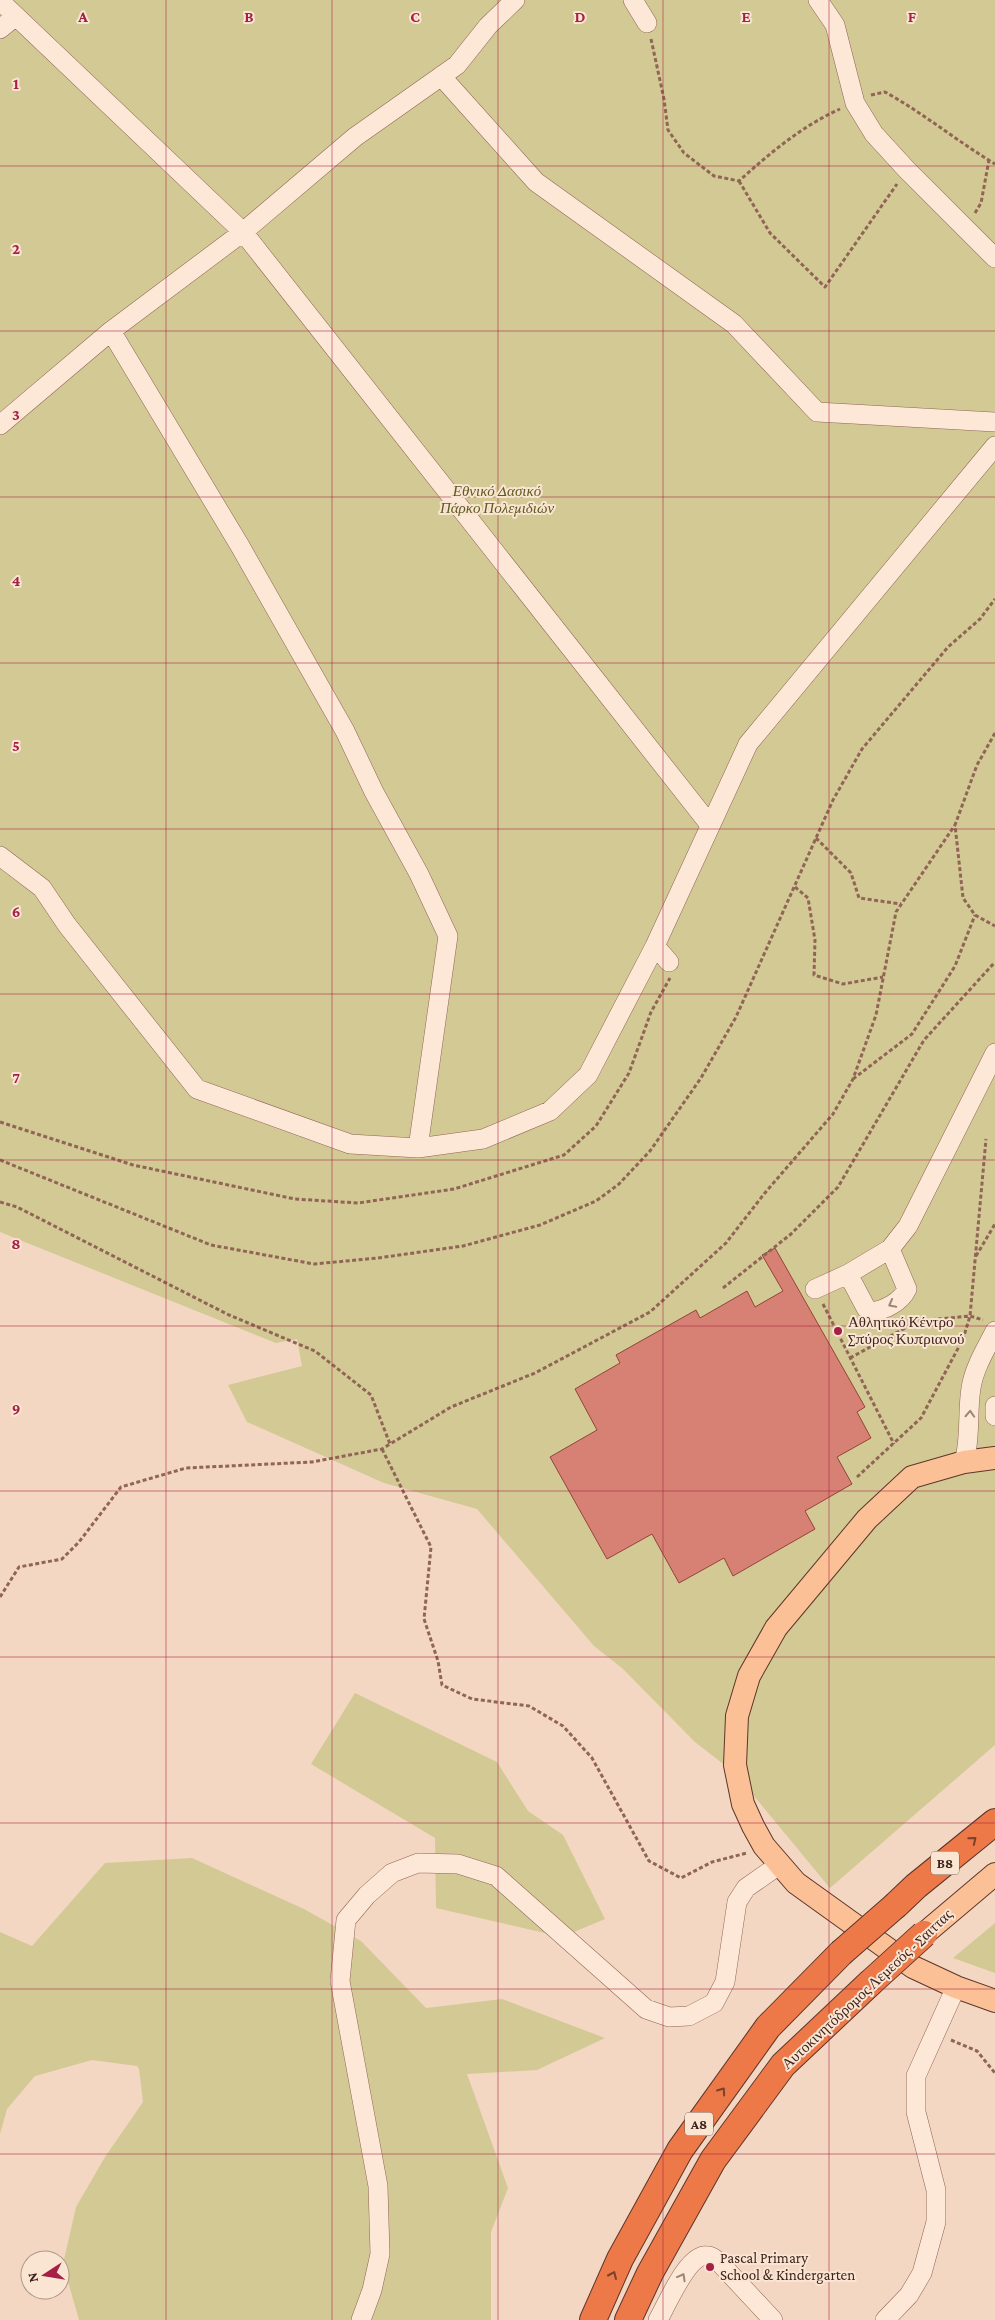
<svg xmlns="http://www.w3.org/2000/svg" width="995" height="2320" font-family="'Crimson Pro',serif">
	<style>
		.green { fill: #d3c994 }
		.building { fill: #d68173; stroke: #924439 }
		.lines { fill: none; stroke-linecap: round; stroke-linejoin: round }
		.minor-casing { stroke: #906556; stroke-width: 20 }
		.major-casing { stroke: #5d352b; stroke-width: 24 }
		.highway-casing { stroke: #5d352b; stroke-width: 28 }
		.path { stroke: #906556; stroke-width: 3; stroke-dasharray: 4 2.5; stroke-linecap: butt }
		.minor { stroke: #fde7d6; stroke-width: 19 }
		.major { stroke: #fbc095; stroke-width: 22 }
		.highway { stroke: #ed7848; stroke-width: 26 }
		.highway-bridge-casing { stroke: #5d352b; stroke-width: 28; stroke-linecap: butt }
		.highway-bridge { stroke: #ed7848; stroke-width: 26 }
		.oneway { stroke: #9e8579 }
		.oneway2 { stroke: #7b412b }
		.grid { fill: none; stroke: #a61f44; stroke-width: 1; stroke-opacity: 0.55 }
		.poi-dot { fill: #a61f44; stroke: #fae4d2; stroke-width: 2 }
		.labels { text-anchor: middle; stroke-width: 4; stroke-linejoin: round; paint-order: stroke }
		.shield { fill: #fae4d2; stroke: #765d53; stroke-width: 1 }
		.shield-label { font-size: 14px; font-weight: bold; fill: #3e231c }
		.park-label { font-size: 15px; font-style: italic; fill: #5d5b20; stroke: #fae4d2 }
		.poi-label { font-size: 15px; fill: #3e231c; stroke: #fae4d2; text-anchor: start }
		.street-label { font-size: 15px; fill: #3e231c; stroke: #fae4d2 }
		.grid-label { font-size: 16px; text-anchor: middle; font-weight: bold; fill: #a61f44; stroke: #fae4d2; stroke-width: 4; stroke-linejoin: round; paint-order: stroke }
	</style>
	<rect width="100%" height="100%" fill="#f3d7c2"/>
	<path class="green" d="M0,0H995V1745L830,1888L754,1796L722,1763L695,1742L622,1668L594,1646L477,1509L384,1483L247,1422L228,1385L302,1366L297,1339L276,1343L0,1232Z
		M355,1693L497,1762L528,1811L563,1835L605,1919L562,1937L436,1908L435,1838L311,1764Z
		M192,1858L304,1909L361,1941L426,2008L502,1999L605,2038L537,2070L467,2074L508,2188L491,2232V2320H79L63,2264L76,2207L105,2157L143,2102L139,2069L137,2066L92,2060L35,2076L7,2109L0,2134V1932L32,1946L105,1863Z
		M995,1923V1973L953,1958Z"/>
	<path class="building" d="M775,1248L865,1407L857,1412L871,1438L837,1457L852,1484L805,1511L815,1529L733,1576L724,1558L679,1583L652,1534L607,1559L550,1457L597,1430L575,1389L620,1363L616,1355L696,1310L700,1318L747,1291L755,1307L783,1291L762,1255Z"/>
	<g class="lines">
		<defs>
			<path id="minor" d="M633,0L647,23
				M818,0L835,25L855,103L874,134L907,170L995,258
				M0,1L243,232L710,825
				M0,29L16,16
				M441,76L536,182L734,324L817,412L995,422
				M111,331L240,546L345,731L374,792L419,874L448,936L418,1148L483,1139L550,1111L588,1075L655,946
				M0,425L111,331L243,232L355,137L457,65L488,26L515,0
				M0,856L42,888L67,925L197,1089L350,1144L418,1148
				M669,962L655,946L748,744L995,446
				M848,1274L866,1308L871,1312C885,1310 901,1302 907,1289L890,1249
				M815,1289L848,1274L890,1249L908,1226L995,1053
				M995,1406V1416
				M964,1462C971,1438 967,1413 971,1388C974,1368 986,1349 995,1331
				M361,2320L372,2290L380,2254L378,2186L340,1981L346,1920L367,1895L392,1873L418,1863L458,1864L496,1876L646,2009L669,2017L689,2016L714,2003L725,1982L737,1902L746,1888L779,1865
				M658,2320C667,2305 688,2252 708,2256C712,2256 716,2260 718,2261L773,2320
				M885,2320L909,2295L922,2273L936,2222V2190L916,2112V2076L956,1987"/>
			<path id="major" d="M995,1458L964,1462L912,1477L867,1519L776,1628L749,1676L737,1716L735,1765L743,1804L753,1826L764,1846L796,1883L913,1967L956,1987L995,2001
				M924,1934L995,1874"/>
			<path id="highway" d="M896,1905L916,1886L995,1822
				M593,2320L620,2259L680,2150L768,2027L841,1953
				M628,2320L650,2273L713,2160L783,2065L870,1983"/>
		</defs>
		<use href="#minor" class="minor-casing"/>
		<use href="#major" class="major-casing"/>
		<use href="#highway" class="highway-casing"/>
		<path class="path" d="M651,39L664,99L668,130L684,153L714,176L739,181C770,153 802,126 840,109
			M871,95L885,92C923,113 957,141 995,164
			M739,181L770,233L825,287L897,184
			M975,213L981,203L989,160
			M995,733L977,765L955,825L963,898L975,915L995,926
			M816,838L851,873L859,898L901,904
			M795,887L808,898L815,940L814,975L843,984L883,977
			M853,1079L912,1034L955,966L975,915
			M0,1122L133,1165L295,1199L358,1203L454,1189L564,1155L596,1126L629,1073L651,1012L670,978
			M0,1160L211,1245L314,1264L378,1258L463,1246L540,1225L596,1201L619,1184L650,1151L701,1078L736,1017L833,800L862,749L948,647L980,619L995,599
			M0,1202L17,1207L229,1315L315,1351L371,1395L390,1444L451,1407L535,1373L650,1312L726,1243L764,1194L833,1114L853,1079L876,1015L896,912L955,825
			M976,1256L995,1224
			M723,1288L791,1234L838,1187L924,1040L995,962
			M823,1304L894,1444
			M850,1358L918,1321L970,1316L983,1320
			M382,1449L431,1547L424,1619L438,1661L442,1685L472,1699L529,1706L563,1726L592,1758L649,1861L681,1878L712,1862L747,1853
			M857,1477L921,1418L963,1339L970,1316L986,1139
			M0,1597L19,1567L62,1559L79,1542L121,1487L186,1468L312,1462L382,1449L390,1444
			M951,2040L977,2051L995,2073"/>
		<use href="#minor" class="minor"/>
		<use href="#major" class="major"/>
		<use href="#highway" class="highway"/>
		<defs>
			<path id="highway-bridge" d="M841,1953L896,1905
				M870,1983L924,1934"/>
		</defs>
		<use href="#highway-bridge" class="highway-bridge-casing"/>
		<use href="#highway-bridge" class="highway-bridge"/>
	</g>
	<defs><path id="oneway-chevron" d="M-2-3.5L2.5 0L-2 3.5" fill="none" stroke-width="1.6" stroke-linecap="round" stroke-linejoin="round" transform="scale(1.25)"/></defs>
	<g class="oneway">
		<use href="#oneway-chevron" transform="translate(892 1304) rotate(152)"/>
		<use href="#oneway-chevron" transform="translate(970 1414) rotate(-87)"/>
		<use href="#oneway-chevron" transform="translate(682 2277) rotate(-61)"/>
	</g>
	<g class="oneway2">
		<use href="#oneway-chevron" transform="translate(973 1840) rotate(-39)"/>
		<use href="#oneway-chevron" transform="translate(722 2091) rotate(-55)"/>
		<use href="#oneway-chevron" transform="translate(613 2275) rotate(-66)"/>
	</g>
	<path class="grid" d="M166,0V2320M332,0V2320M498,0V2320M663,0V2320M829,0V2320M0,166H995M0,331H995M0,497H995M0,663H995M0,829H995M0,994H995M0,1160H995M0,1326H995M0,1491H995M0,1657H995M0,1823H995M0,1989H995M0,2154H995"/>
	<g class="poi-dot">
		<circle cx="838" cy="1331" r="5"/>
		<circle cx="710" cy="2267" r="5"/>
	</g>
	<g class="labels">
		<g class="shield">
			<rect x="931" y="1851.5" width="28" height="23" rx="4"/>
			<rect x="685" y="2112.5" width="28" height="23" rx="4"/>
		</g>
		<g class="shield-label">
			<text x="945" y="1868">B8</text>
			<text x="699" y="2129">A8</text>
		</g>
		<g class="park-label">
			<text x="497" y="496">Εθνικό Δασικό<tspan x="497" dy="17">Πάρκο Πολεμιδιών</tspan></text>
		</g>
		<g class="poi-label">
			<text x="848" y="1327">Αθλητικό Κέντρο<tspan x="848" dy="17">Σπύρος Κυπριανού</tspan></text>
			<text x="720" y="2263">Pascal Primary<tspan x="720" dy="17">School &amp; Kindergarten</tspan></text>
		</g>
		<g class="street-label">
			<text transform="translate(867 1989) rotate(-43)" y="5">Αυτοκινητόδρομος Λεμεσός - Σαιττας</text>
		</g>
	</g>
	<g class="grid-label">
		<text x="83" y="22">A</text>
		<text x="249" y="22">B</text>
		<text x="415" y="22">C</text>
		<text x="580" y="22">D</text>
		<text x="746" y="22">E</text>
		<text x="912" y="22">F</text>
		<text x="16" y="89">1</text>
		<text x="16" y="254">2</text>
		<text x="16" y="420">3</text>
		<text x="16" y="586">4</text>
		<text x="16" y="751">5</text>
		<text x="16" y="917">6</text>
		<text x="16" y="1083">7</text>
		<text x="16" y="1249">8</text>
		<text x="16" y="1414">9</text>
	</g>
	<g transform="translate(45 2275) rotate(258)"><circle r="24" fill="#fae4d2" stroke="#af9789"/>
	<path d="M0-4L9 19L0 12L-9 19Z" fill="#a61f44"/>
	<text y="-8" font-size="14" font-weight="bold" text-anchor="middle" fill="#3e231c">N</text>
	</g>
</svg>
